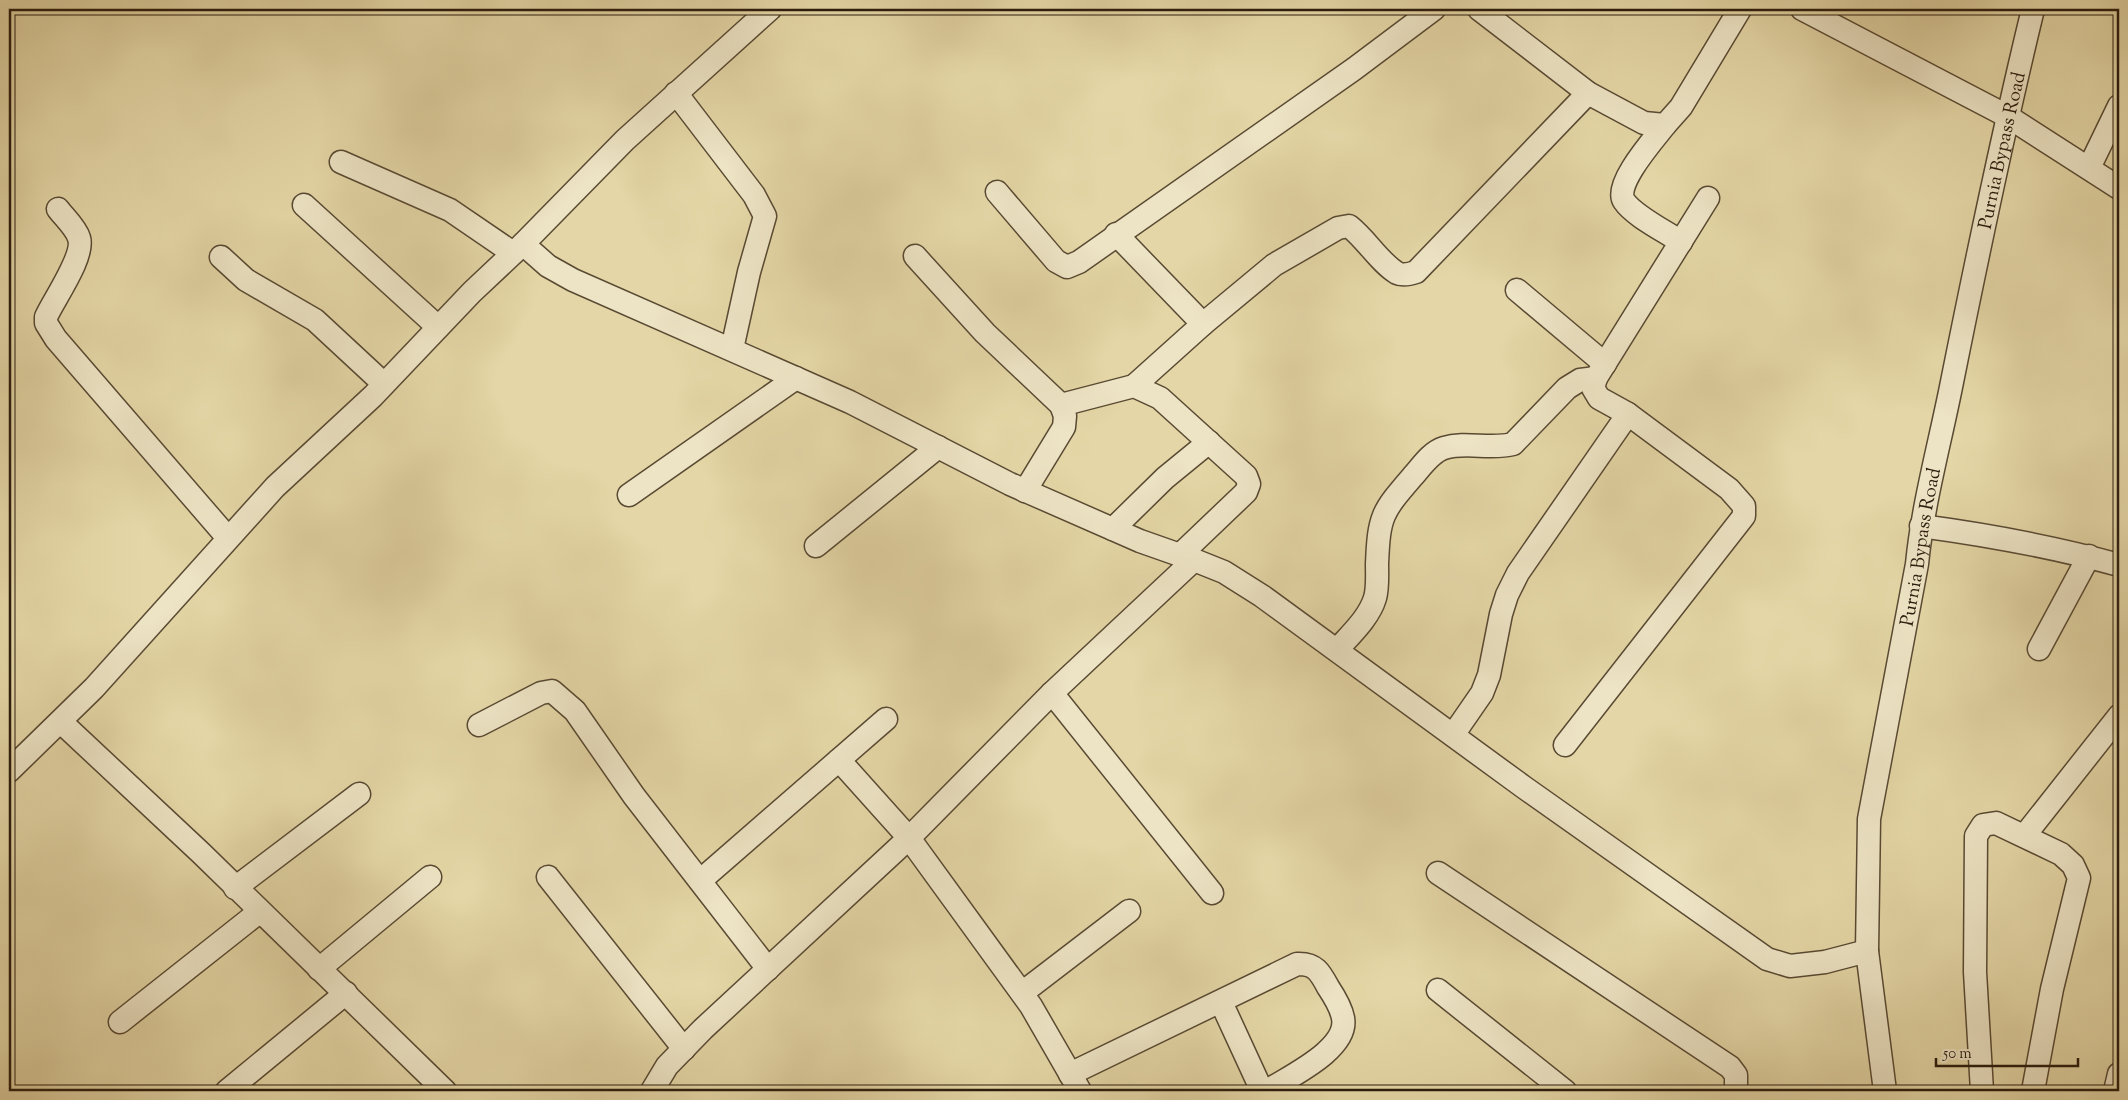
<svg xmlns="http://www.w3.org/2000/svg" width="2128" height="1100" font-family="'Sorts Mill Goudy',serif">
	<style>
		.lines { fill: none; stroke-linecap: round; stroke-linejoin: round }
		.minor-casing { stroke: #594a33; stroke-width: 25 }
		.minor { stroke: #ede4c5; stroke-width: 22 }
		.labels { text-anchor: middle; stroke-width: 5; stroke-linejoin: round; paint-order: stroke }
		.street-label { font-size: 19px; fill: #2b1c0d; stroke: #ede4c5 }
	</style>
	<rect width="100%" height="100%" fill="#e4d6a6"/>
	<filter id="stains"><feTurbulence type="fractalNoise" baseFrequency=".004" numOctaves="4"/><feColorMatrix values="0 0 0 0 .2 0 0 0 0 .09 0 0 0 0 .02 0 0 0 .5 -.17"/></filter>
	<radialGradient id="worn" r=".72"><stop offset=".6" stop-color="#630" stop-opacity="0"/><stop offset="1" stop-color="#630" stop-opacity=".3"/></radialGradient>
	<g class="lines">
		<defs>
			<g id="minor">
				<path d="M1479,9L1588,93L1644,123L1665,125L1681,107L1740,9"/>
				<path d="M1802,9L2007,116L2119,188"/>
				<path d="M676,93L754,195L765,216L749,272L732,349"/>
				<path d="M1665,125C1655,138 1613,185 1624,201C1634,216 1665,231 1681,242"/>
				<path d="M341,162L450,210L513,253"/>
				<path d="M2089,168L2119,106"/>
				<path d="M997,192L1056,261L1067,267L1079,262L1354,69L1434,9"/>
				<path d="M304,205L438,327"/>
				<path d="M58,209C65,218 76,228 79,238C85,256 54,299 46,317V323L56,339L228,538"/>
				<path d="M1116,234L1203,324"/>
				<path d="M523,244L548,266L573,280L850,402L1010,484L1140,541L1194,560"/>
				<path d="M915,256L985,333L1061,405L1065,416L1064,427L1025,491"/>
				<path d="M221,257L246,280L315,320L384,384"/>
				<path d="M1517,290L1605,364"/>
				<path d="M1134,386L1203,324L1274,265L1338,228L1349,226C1366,239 1380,263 1397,273C1403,276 1410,274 1416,272L1588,93"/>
				<path d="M1061,405L1134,386L1160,398L1246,476L1249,484L1246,492L1180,555"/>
				<path d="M629,495L796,378"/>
				<path d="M1921,526C1988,535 2054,547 2119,565"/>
				<path d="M1113,529L1165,478L1209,442"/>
				<path d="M816,546L938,447"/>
				<path d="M2039,649L2089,556"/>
				<path d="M1337,650C1350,635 1369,618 1375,598C1378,588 1377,574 1377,564C1379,515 1382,512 1413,476C1422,466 1431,452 1444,448C1466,441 1490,450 1513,444L1567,388L1580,380L1596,378"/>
				<path d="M1052,693L1212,893"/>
				<path d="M61,722L201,853L445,1091"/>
				<path d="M479,725L541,693L552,691L575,711L634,796L768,969"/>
				<path d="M1453,735L1482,693L1489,675L1501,614L1507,595L1518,573L1628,414"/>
				<path d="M1565,745L1744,516V506L1729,489L1628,414L1599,398L1593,388L1596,378L1708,198"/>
				<path d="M839,760L909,838L1031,1006L1080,1091"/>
				<path d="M9,771L94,688L275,487L373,396L472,292L523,244L625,140L770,9"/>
				<path d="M2025,835L2119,716"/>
				<path d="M1438,873L1730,1067L1736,1075V1091"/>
				<path d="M548,877L684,1049"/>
				<path d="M701,880L886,719"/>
				<path d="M235,888L359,794"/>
				<path d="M319,969L430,877"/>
				<path d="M1438,990L1565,1091"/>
				<path d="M1022,993L1129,911"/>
				<path d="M1221,1002L1262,1091"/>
				<path d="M120,1022L259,912"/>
				<path d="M1070,1074L1297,964C1315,963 1320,972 1328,987C1334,996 1341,1007 1343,1018C1349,1049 1290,1076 1267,1091"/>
				<path d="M227,1091L346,993"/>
				<path d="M652,1091L667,1066L703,1029L909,838L1052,693L1194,560L1224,572L1262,596L1525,788L1767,959L1790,966L1825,962L1867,951"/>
				<path id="s1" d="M1885,1091L1867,951L1869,819L1917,564C1923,503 1940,443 1952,382C1977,257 2003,133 2033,9"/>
				<path d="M1982,1091L1975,972L1976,836L1983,825L1996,823L2061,854L2073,865L2079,878L2052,989L2033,1091"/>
				<path d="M2115,1091L2119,1074"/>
			</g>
		</defs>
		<use href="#minor" class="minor-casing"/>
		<use href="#minor" class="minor"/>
	</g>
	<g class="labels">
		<g class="street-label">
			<text dy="7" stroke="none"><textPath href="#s1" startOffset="955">Purnia Bypass Road</textPath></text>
			<text dy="7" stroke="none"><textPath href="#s1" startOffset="550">Purnia Bypass Road</textPath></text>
		</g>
	</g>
	<rect width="2128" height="1100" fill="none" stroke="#e4d6a6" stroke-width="30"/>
	<rect x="10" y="10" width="2108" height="1080" fill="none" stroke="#2b1c0d" stroke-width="2.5"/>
	<rect x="15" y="15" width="2098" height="1070" fill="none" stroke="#2b1c0d"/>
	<path d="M1936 1058v8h142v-8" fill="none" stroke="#2b1c0d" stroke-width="2.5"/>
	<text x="1943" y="1058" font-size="15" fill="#2b1c0d" stroke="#ede4c5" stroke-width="4" paint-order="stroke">50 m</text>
	<rect width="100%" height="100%" filter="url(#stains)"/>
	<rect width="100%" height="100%" fill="url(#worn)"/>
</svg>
